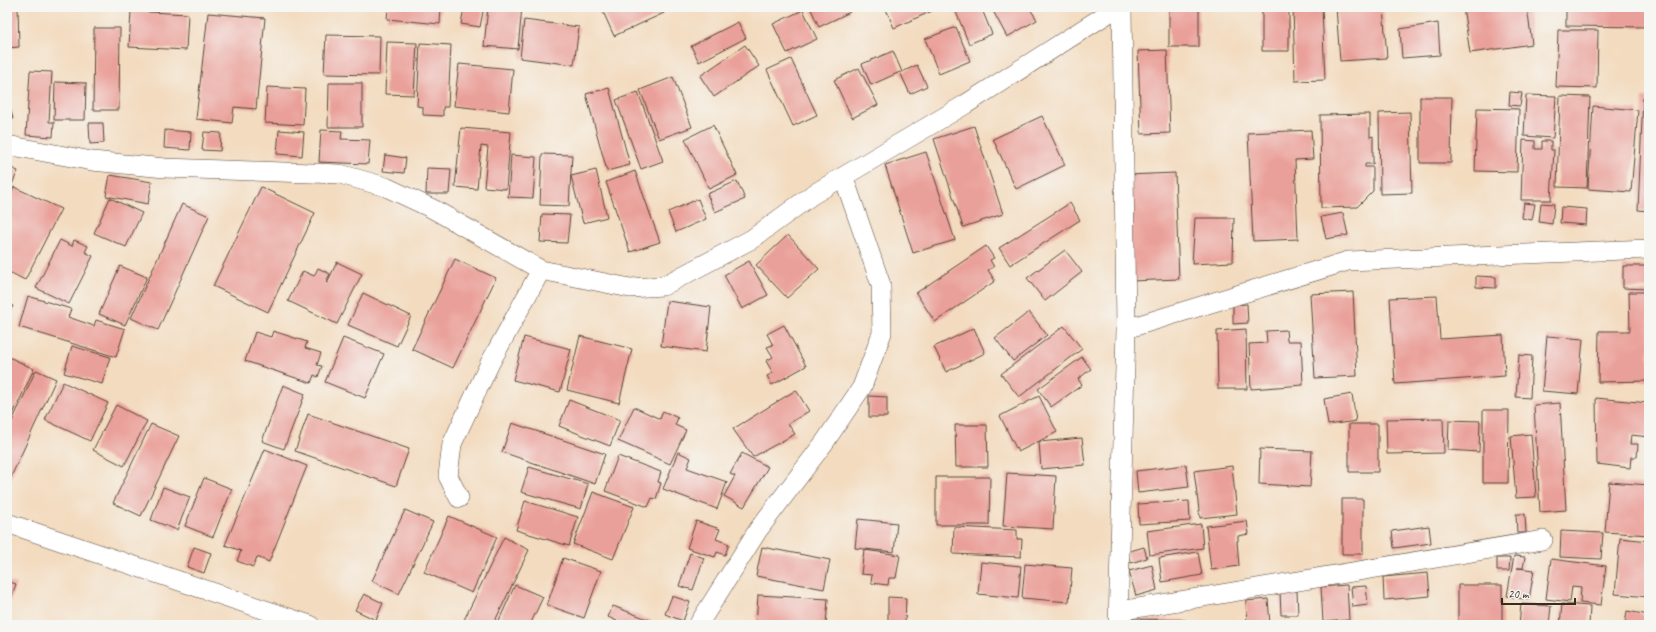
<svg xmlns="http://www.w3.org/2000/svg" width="1656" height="632" font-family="Caveat,sans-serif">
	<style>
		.building { fill: #eaa09a }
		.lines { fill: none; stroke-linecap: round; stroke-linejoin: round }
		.minor-casing { stroke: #574536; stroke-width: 20 }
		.minor { stroke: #fff; stroke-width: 19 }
	</style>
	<rect width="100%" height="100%" fill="#f6f6f2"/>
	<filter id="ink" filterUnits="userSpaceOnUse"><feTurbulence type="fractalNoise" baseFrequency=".025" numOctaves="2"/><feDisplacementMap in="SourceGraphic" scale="8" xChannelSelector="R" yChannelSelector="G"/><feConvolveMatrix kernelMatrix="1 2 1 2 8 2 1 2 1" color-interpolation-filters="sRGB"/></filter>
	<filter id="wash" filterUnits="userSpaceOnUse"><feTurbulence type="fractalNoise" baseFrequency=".012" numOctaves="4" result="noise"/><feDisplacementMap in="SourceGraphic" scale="16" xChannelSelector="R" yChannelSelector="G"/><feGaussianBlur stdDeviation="0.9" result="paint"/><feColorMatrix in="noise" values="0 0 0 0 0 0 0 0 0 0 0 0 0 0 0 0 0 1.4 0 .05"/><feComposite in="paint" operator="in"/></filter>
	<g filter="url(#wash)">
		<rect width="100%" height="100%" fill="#f3dbbf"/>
		<g id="blocks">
			<path class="building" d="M7,7H18L19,47L7,48Z
				M388,7H441L440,24L387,19Z
				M464,7H484L480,27L461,24Z
				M488,7H522L518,49L484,46Z
				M601,7H661L664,13L614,36Z
				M810,7H847L850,12L819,27Z
				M885,7H941L894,28Z
				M954,7H981L992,34L969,44Z
				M991,7H1029L1037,20L1007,37Z
				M1199,7V47H1169V8Z
				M1262,7H1289V51H1262Z
				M1293,7H1322L1325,80L1295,81Z
				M1336,7H1383L1387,58L1340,61Z
				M1463,7H1527L1532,44L1470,53Z
				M1566,7H1649V27L1566,26Z
				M803,10L817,39L787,53L773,24Z
				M131,11L188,14L186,50L129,47Z
				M208,13L265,18L256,109L234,107L232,123L196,119Z
				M524,20L579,27L574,65L520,58Z
				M738,22L746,38L699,62L691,46Z
				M1438,23L1440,55L1402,58L1400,29Z
				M956,27L970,61L939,74L925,39Z
				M94,28H120L119,110H93Z
				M1558,30H1598L1597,88L1556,87Z
				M326,35L380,36L379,75L324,74Z
				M387,42L417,43L414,95L385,94Z
				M420,43L451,45L448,107H443V116L423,115V107L417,106Z
				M745,45L759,66L714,97L700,76Z
				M1167,50L1170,133L1141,134L1138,51Z
				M893,51L902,72L917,65L927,86L910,94L900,72L871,85L862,64Z
				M791,59L817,115L793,126L767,70Z
				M459,64L513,69L509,112L454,106Z
				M859,68L878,105L852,118L834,80Z
				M30,71L52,72L49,122H54L53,137L26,135Z
				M673,77L692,127L659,139L640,90Z
				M55,82L86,83L85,120H54Z
				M329,83H362V127H328Z
				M267,87L305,89L303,125L265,123Z
				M609,88L630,165L607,171L586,94Z
				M638,92L663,161L641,169L616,100Z
				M1510,92L1522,93L1520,106L1509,105Z
				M1526,95L1556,96L1553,138L1524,136Z
				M7,96L13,119L7,121Z
				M1560,96L1590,97L1587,188L1557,187Z
				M1420,97H1452L1451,163H1420Z
				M1643,97H1649V211L1638,210Z
				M1593,106L1638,110L1631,192L1588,189Z
				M1477,108L1519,109L1517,172L1475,171Z
				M1410,112L1412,193L1380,194L1379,113Z
				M1370,114V137L1373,136V164H1365V167H1373V191L1357,207L1321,208L1320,115Z
				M1042,116L1065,165L1016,189L993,139Z
				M89,123H103L104,143L90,144Z
				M713,125L737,175L709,189L685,139Z
				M974,126L1003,214L963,227L934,139Z
				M461,128L511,132L506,189L484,187L488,147L481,146L477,189L455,187Z
				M165,130L191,132L190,150L164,148Z
				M279,130L304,132L302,156L277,154Z
				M321,130L342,131L341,139L370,140L368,164L319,162Z
				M1311,130L1313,159L1295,160L1298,239L1253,241L1248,133Z
				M204,132L221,133L220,151L202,150Z
				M1523,140L1535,141V149H1542V141H1551V150H1554L1551,200H1521Z
				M926,152L955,240L913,253L885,165Z
				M542,154L572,155L569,206L540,205Z
				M385,155L406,158L404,173L383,171Z
				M511,155L536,157L533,198L508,197Z
				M7,166L18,171L7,195Z
				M427,168L451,169L449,194H426Z
				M596,170L607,217L583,223L571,176Z
				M635,171L660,242L630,252L606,182Z
				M1175,173L1179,279L1131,281L1127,175Z
				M110,175L152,182L148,204L106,196Z
				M737,181L745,199L715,212L707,194Z
				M14,187L61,209L25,280L7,271V201Z
				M261,187L315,213L268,312L213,286Z
				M110,198L142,213L126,247L94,233Z
				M698,199L706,219L676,232L668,212Z
				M1070,203L1080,220L1010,265L999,248Z
				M1524,203L1535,204L1532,220L1522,218Z
				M1541,203L1554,204L1552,224L1539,222Z
				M182,204L209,216L158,330L131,318Z
				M1561,207L1587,209L1586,225L1560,223Z
				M1343,213L1348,235L1326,239L1321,217Z
				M542,214L570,215L567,243L540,242Z
				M1195,218H1234L1233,262L1192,264Z
				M788,235L819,269L787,298L756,265Z
				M60,240L72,246L74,240L88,246L85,252L93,256L69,304L36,288Z
				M986,246L994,258L990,260L994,267L988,270L995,281L935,322L916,293Z
				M1065,250L1082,272L1045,301L1027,278Z
				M455,259L496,278L453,368L412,349Z
				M749,261L768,295L742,309L724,275Z
				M337,262L362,274L337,324L288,301L303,271L314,276L318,268L330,274L326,282L327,283Z
				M120,266L147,277L125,325L99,314Z
				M1623,266H1649V289L1623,288Z
				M1476,276L1496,277V288L1476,287Z
				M1353,292L1357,376L1315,378L1310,294Z
				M1629,292H1649V381L1598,382L1599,331H1630Z
				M363,293L411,316L397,346L348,325Z
				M28,296L71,309L68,317L94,326L96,320L125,329L116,357L19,327Z
				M1437,296L1440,339L1503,335L1505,376L1395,384L1390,298Z
				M667,301L711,307L706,352L661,346Z
				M7,303L13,306L7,316Z
				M1247,304L1248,323L1233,324V305Z
				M1029,312L1047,335L1013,361L995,338Z
				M784,325L806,366L772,385L767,376L773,373L766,361L773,357L767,347L773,345L767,334Z
				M1064,326L1082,349L1019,397L1001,374Z
				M974,328L985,353L946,372L934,347Z
				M1246,329L1247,389H1218L1217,331Z
				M1286,330L1287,341H1301L1303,385L1251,389L1249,344L1267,343L1266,331Z
				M273,331L307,342L305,348L321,353L317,365L322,366L318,377L314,375L311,383L245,361L255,332L271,337Z
				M580,336L632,349L619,403L567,390Z
				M1547,336L1583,339L1578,394L1542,391Z
				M524,337L571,349L560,392L513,380Z
				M343,338L384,354L365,398L325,382Z
				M72,346L110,357L102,384L64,373Z
				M1519,355L1532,356L1530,398L1516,397Z
				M7,356L34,369L7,427Z
				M1082,357L1091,369L1078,379L1082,385L1051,407L1038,389Z
				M36,370L56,379L10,479L7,478V432Z
				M63,382L108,403L90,441L45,420Z
				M283,385L305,394L284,449L262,441Z
				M796,390L809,411L788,424L795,434L753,457L733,429Z
				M1352,394L1356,421L1328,425L1324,399Z
				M869,396L887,397V417H869Z
				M1039,396L1057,432L1018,452L1000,416Z
				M1596,398L1649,403V437L1631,435L1630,444H1638L1637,457H1631L1630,468L1597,464Z
				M569,400L620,420L610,446L559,426Z
				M1560,403L1566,510L1540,512L1534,405Z
				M116,405L147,421L124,466L93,450Z
				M634,407L660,419L663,411L678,418L675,425L686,430L670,464L618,441Z
				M1483,410H1509L1508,483H1483Z
				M308,414L409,449L396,486L295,451Z
				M1443,418L1444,453L1387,454L1386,419Z
				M1449,420L1480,421L1479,452L1448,450Z
				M512,423L605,454L595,484L502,452Z
				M151,424L179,436L141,516L113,503Z
				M1349,424H1378V472H1349Z
				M955,425H987L988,467H956Z
				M1531,434L1536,497L1516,498L1511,436Z
				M1082,438L1085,465L1041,469L1039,442Z
				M265,449L307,466L269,562L257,557L253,567L237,561L241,551L225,545Z
				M1260,449L1312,451L1310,487L1259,484Z
				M678,452L691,458L687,468L727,482L717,509L663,489Z
				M742,453L768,467L744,507L724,496L735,476L730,474Z
				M618,456L661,472L658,482L661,483L656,499L652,498L648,507L605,491Z
				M1186,465L1189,487L1138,493L1136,471Z
				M1232,466L1237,514L1200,518L1194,471Z
				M529,467L588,484L581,509L521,492Z
				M1007,473L1056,476L1053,529L1003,526Z
				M936,477H990L989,525H936Z
				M204,478L232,489L213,537L185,526Z
				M1609,482L1649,485V535L1605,532Z
				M163,487L190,497L177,530L151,520Z
				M593,492L634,507L613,559L573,544Z
				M1342,499H1363V554H1342Z
				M525,501L578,517L569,546L516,530Z
				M1189,501L1190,521L1139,524L1138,504Z
				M405,510L433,522L399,594L372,581Z
				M1516,514H1525L1526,533H1517Z
				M449,516L497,537L472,593L424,572Z
				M858,519L897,523L894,552L855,548Z
				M696,521L720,529L716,539L729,544L725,555L717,552L715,557L687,548Z
				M1247,521L1249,534L1238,536V541H1237L1239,566L1211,570L1206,526Z
				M1201,524L1203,548L1150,555L1147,531Z
				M1429,526L1431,543L1394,548L1392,531Z
				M954,527L1017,530V539H1022L1021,557L953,554Z
				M1561,531L1603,533L1601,559L1560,557Z
				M504,537L529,550L493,625H475L464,620Z
				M1620,538L1649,541V597L1615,594Z
				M194,547L211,553L204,573L187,567Z
				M762,547L830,560L824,589L756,576Z
				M1144,547L1147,558L1131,563L1127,552Z
				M864,550L900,555L896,578H889L888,585L871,583L872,575L861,574Z
				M1198,552L1202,575L1162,582L1159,558Z
				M690,553L704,558L693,590L679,586Z
				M1514,556L1525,557L1523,568H1517L1534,570L1529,600L1507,596Z
				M563,558L601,571L584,618L547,605Z
				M1497,558H1510L1509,571H1497Z
				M1551,559L1606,566L1601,605L1580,603L1581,587L1572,586L1570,602L1546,599Z
				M981,562L1021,566L1018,598L978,594Z
				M1025,564L1072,568L1069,602L1022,598Z
				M1152,565L1157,590L1136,596L1129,571Z
				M1428,573L1430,596L1384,600L1383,577Z
				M7,581L16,584L7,609Z
				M515,585L543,597L530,625H497Z
				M1347,585L1349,620L1323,622L1321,587Z
				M1458,585H1502V625H1458Z
				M1366,586L1368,605L1353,607L1351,587Z
				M1280,591H1297L1298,615H1281Z
				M364,594L383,603L376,620L355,610Z
				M758,595L828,599L826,625H756Z
				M672,596L690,602L683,621L665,614Z
				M888,597L906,598L905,625H888Z
				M1268,599L1270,625H1247L1246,601Z
				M1521,604L1551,606L1549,625H1519Z
				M1562,604L1590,606L1589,625H1560Z
				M613,606L655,622L653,625H616L617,621L608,617Z
				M1627,611L1649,615V625H1625Z
				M1132,619L1186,620V625H1132Z"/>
		</g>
	</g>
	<g filter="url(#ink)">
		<use href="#blocks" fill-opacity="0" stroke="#574536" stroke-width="1"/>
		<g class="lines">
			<defs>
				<path id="minor" d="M7,145L92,161L165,168L340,174L386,187L433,209L541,270L630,288L663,286L752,239L812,195L966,104L1118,7
					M1126,329L1348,261L1649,249
					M459,498L448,476L452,444L490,363L541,270
					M7,523L310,625
					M1119,611L1543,540
					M698,625L758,530L824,443L862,387L882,333L881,285L844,178
					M1118,625L1126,329L1122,7"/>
			</defs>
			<use href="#minor" class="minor-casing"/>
			<use href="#minor" class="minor"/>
		</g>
	</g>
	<rect width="1656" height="632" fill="none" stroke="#f6f6f2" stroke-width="24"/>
	<path d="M1502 598v6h73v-6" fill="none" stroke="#3b2a1e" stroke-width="2"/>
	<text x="1508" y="598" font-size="12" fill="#3b2a1e" stroke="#f6f6f2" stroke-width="3" paint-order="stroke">20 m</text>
</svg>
